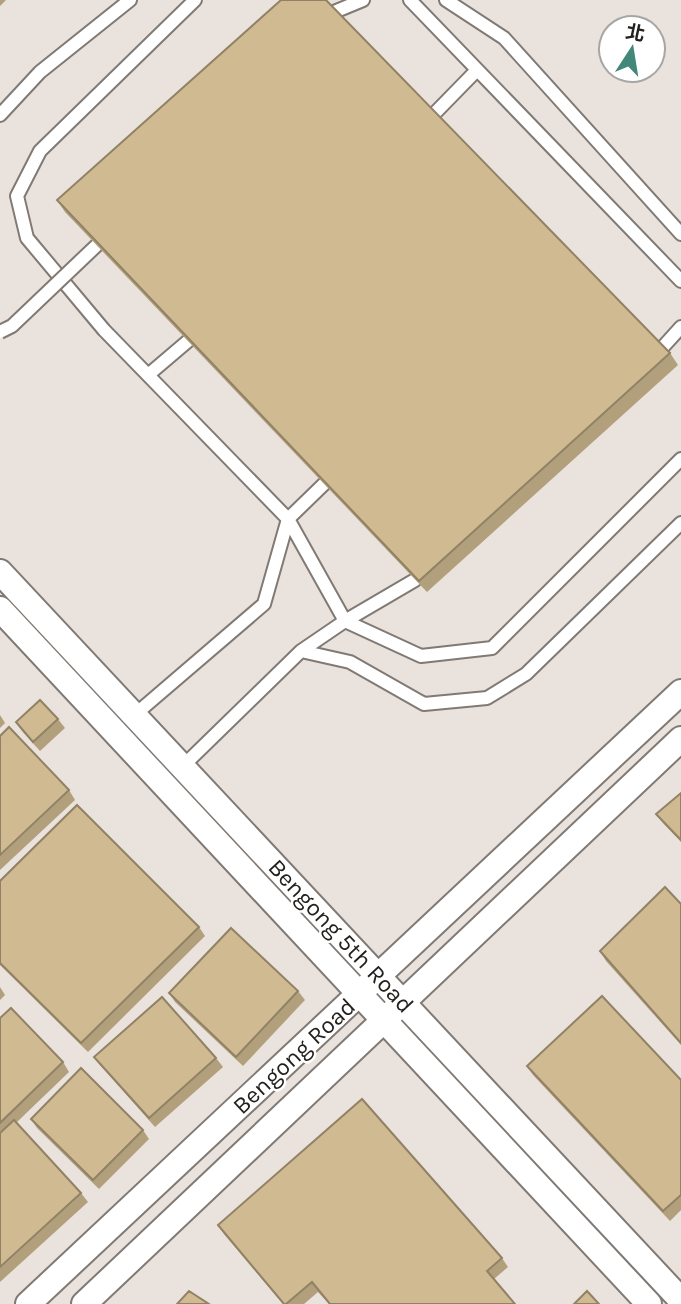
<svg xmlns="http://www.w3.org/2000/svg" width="681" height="1304" font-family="Karla,'Noto Sans TC',sans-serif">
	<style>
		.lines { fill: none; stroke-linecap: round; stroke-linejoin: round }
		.lane-casing { stroke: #807974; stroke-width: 16 }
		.street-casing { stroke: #807974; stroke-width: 28 }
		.lane { stroke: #fff; stroke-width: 12 }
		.street { stroke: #fff; stroke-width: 24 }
		.lane-bridge-casing { stroke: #807974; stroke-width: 16; stroke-linecap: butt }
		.lane-bridge { stroke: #fff; stroke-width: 12 }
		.wall { fill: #b2a07d }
		.building { fill: #cfba91; stroke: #918266; stroke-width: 2 }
		.labels { text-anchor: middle; stroke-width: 5; stroke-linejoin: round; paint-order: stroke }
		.street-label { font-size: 24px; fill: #23211e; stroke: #fff }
	</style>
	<rect width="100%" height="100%" fill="#eae2dc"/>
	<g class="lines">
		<defs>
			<path id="lane" d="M195,0L40,151L17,196L27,238L104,330L288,519L345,621L421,656L492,648L681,459
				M410,0L681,281
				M446,0L504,38L681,234
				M334,12L363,0
				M434,114L477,70
				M0,115L40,72L130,0
				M662,348L681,327
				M148,375L188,341
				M301,651L345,621L415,580
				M131,718L264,604L288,519L324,484
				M180,769L301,651L350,662L424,704L487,698L526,674L681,523"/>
			<path id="street" d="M0,572L681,1300
				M0,609L649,1304
				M28,1304L681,692
				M84,1304L681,739"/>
		</defs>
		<use href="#lane" class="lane-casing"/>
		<use href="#street" class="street-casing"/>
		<use href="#lane" class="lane"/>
		<use href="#street" class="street"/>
		<defs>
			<path id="lane-bridge" d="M0,332L12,326L97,245"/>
		</defs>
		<use href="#lane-bridge" class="lane-bridge-casing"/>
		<use href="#lane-bridge" class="lane-bridge"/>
	</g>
	<path class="wall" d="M0,0H6L0,6Z
		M57,200L670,353L678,365L427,592L65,212Z
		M0,715L5,723L0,728Z
		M58,719L65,728L40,751L22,731L16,722Z
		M0,736L69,790L75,800L0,870Z
		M681,793V842L663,823L656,814Z
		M0,881L199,927L205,936L88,1052L0,965Z
		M681,904V1045L606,961L600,951Z
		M0,987L5,995L0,1000Z
		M298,991L305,1000L243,1066L175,1002L169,993Z
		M0,1018L63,1062L69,1072L16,1123L81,1193L88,1202L0,1282Z
		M94,1057L216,1058L223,1067L155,1127L101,1066Z
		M527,1066L681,1080V1210L670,1221L533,1075Z
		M31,1119L143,1130L149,1139L99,1189L37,1128Z
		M218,1225L502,1258L508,1267L494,1279L515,1304H329L318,1292L304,1304H283L224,1234Z"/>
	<path class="building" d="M281,0H326L670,353L419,581L57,200Z
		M40,700L58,719L33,742L16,722Z
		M9,727L69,790L0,855V736Z
		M681,793V840L656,814Z
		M77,805L199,927L81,1043L0,963V881Z
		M665,887L681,904V1043L600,951Z
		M231,928L298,991L236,1057L169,993Z
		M602,996L681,1080V1195L663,1211L527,1066Z
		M162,997L216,1058L149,1118L94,1057Z
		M11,1008L63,1062L0,1123V1018Z
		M81,1068L143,1130L93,1180L31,1119Z
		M362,1099L502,1258L487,1271L515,1304H330L312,1282L286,1304H284L218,1225Z
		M14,1120L81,1193L0,1267V1133Z
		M189,1291L209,1304H177Z
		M587,1291L599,1304H574Z"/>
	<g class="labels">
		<g class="street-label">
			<text transform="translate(341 936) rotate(47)" y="8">Bengong 5th Road</text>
			<text transform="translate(294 1056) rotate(-43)" y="8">Bengong Road</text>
		</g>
	</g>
	<g transform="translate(632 49) rotate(12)"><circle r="33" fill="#ffffff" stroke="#a7a6a5" stroke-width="2"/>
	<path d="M0-5L12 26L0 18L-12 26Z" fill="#43877b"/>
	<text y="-10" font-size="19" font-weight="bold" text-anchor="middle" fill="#23211e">北</text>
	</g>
</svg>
